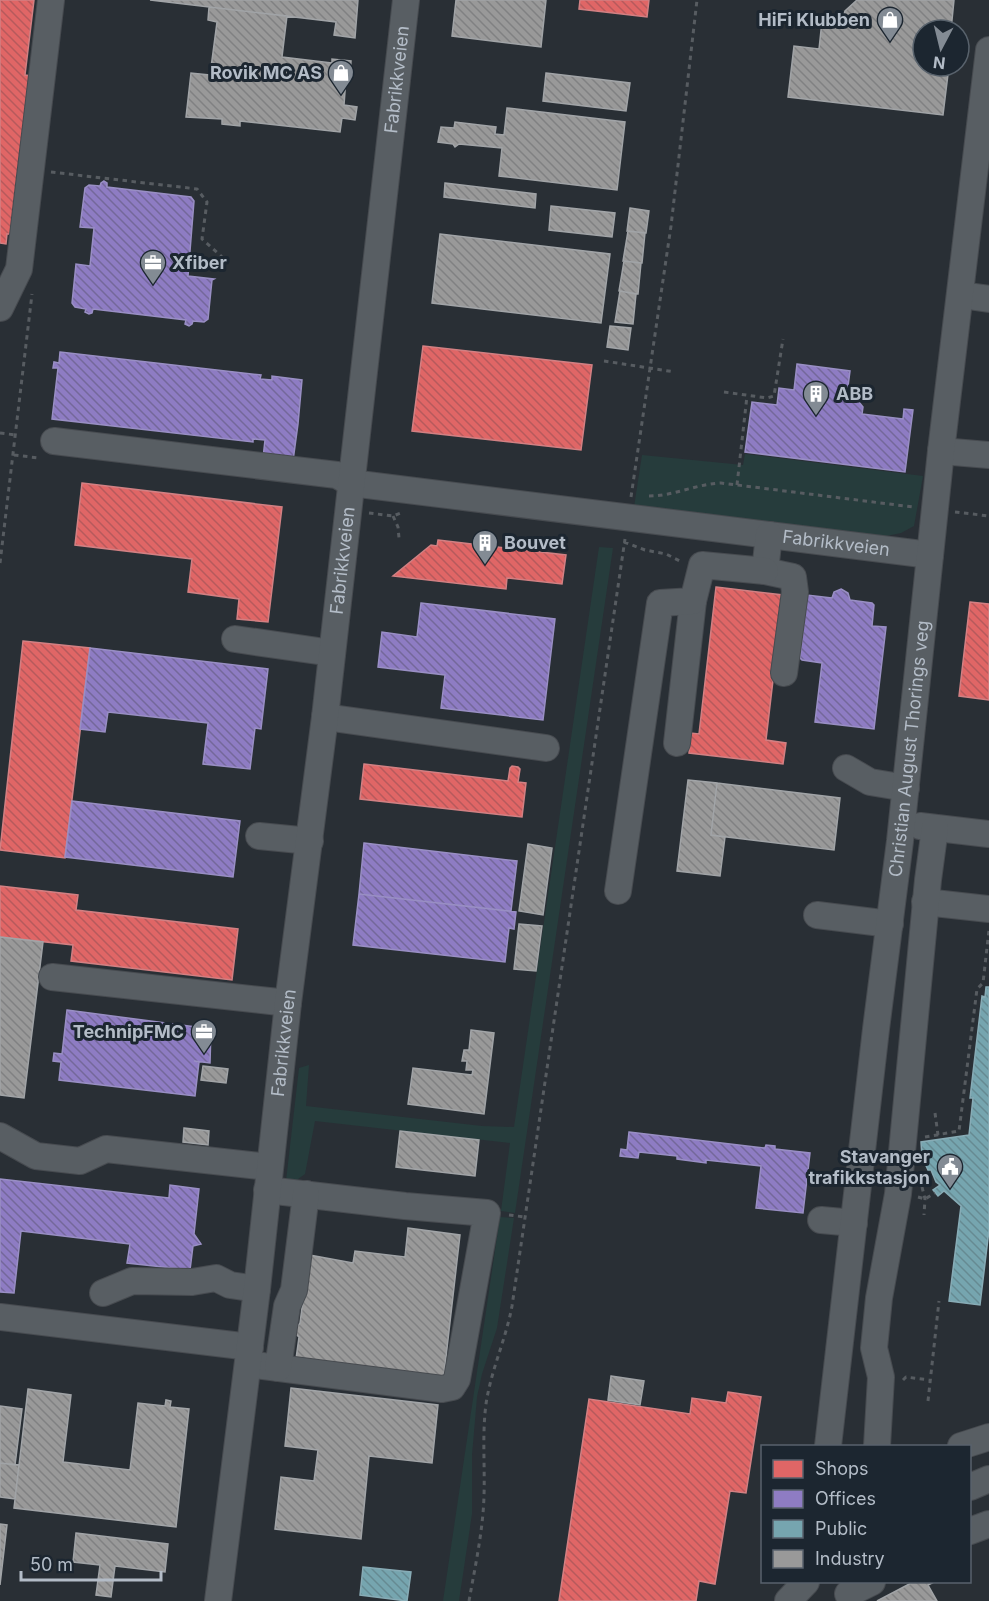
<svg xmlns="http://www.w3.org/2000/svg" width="989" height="1601" font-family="Inter,sans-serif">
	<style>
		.green { fill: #263c3c }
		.shops { fill: url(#shops-back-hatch); stroke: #d28083; stroke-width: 1.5 }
		.offices { fill: url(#offices-back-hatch); stroke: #998fc4; stroke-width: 1.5 }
		.public { fill: url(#public-back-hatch); stroke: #88acb6; stroke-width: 1.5 }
		.industry { fill: url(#industry-back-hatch); stroke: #a1a4a7; stroke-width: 1.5 }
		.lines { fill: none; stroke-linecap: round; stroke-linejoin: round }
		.minor-casing { stroke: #474b50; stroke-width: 28 }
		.path { stroke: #575c61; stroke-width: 3; stroke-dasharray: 4.5 4.5; stroke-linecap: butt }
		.minor { stroke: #585e63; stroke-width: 26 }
		.labels { text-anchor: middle; stroke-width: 6; stroke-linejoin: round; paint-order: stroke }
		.poi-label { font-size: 18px; font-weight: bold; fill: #b3bcc7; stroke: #1c2630; text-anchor: end }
		.street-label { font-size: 18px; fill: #b3bcc7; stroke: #1c2630 }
	</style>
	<defs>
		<pattern id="shops-back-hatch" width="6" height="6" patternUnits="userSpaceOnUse" patternTransform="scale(1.5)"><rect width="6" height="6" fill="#e06666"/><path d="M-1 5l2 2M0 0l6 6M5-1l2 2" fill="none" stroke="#b65a5c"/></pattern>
		<pattern id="offices-back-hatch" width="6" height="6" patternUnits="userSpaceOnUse" patternTransform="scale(1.5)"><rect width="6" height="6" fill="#8e7cc3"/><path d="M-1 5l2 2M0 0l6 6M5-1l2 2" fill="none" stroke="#74689a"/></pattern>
		<pattern id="public-back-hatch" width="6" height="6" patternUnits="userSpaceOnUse" patternTransform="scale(1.5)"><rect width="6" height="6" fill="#76a5af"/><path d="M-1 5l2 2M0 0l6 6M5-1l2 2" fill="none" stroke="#668a92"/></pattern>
		<pattern id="industry-back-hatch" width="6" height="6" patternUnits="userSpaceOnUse" patternTransform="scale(1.5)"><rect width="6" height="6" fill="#999"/><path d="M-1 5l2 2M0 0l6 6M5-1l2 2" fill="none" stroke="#808182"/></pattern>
	</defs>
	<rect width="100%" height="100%" fill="#292f35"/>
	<path class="green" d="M745,454L923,476L914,526L901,533L886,536L634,507L642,455L743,465Z
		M599,547L613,548L515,1213L501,1211L510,1143L315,1121L305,1174L294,1182L286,1181L299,1068L309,1065L306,1106L482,1126L514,1127Z
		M500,1217L514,1218L497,1328L482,1374L477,1397L472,1455V1514L459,1601H443Z"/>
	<path class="shops" d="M0,0H34L25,75L38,77L21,233L10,232V234H7L6,244L0,243Z
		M580,0H649L647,17L579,9Z
		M423,346L592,365L581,450L412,431Z
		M82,483L282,507L268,622L237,619L239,599L188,592L192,559L75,545Z
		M438,540L566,555L562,584L507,578L506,589L393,576L431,545L437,546Z
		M716,587L783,595L766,740L786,743L783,764L689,753L691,733L699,734Z
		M970,602L989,604V700L959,696Z
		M23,641L90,648L65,858L0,850Z
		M364,764L508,781L510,768L512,766L518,767L520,769L518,782L526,783L522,817L360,799Z
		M0,886L78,895L76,910L238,929L232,980L71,961L73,945L0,937Z
		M728,1392L761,1397L746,1493L730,1491L715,1584L699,1581L696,1601H559L589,1399L690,1414L692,1398L726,1403Z"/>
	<path class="offices" d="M104,181L107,183V187L191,197L194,201L188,276L214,279L212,280L208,319L204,322L193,321L192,324L189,326L185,324L186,320L93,309L92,313L89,314L85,312L86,309L75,307L72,303L76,264L90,266L94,228L80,227L85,188L89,185L100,186L101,183Z
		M60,352L261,375L260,379L272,380V376L302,380L298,424L293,461L263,458L265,440L253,439V442L52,419L58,368H53L54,362L59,363Z
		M797,364L850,371L847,394L854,396L863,407L862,414L903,419L904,409L913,410L905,472L745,452L752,402L777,405L779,388L794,390Z
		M841,589L848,593L850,600L872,603L874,605L872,626L886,627L874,729L815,722L822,663L802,660L800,658L807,595L832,598L834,592Z
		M421,603L555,619L543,720L441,708L445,675L378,667L382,632L417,637Z
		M90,648L268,669L261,729L255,728L250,769L203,764L208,723L108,712L105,732L80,729Z
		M72,801L240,821L233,877L65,857Z
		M364,843L517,861L511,911L359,894Z
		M359,894L516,912L514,929L509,928L505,962L353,945Z
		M67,1010L211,1029L210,1063L194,1061L199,1062L195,1096L59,1080L61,1062L53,1061L54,1053L62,1054Z
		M629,1132L765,1148L766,1145L775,1146V1149L810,1153L803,1213L756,1208L761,1166L706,1160V1163L677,1159V1156L639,1152L638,1158L620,1156L621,1149L627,1150Z
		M0,1179L169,1198L170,1185L199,1189L194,1234L201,1244L193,1246L190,1270L127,1263L130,1244L21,1231L14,1293L0,1292Z"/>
	<path class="public" d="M986,987H989V1230L980,1305L949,1301L961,1206L944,1191L938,1196L933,1190L940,1185L936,1182L931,1170H928L922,1157L921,1142L969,1135L973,1098H970L982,996L985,997Z
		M363,1567L411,1572L407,1601L360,1595Z"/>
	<path class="industry" d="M150,0H358L355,38L334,35L336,22Z
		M456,0H546L541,47L452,36Z
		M857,0H954L951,30H923V66H949L943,115L788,97L794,46L819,49L822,21L841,23L845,11Z
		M209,7L287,16L282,57L332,63V59L351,61L350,79L346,78L344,105L357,107L355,120L342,118L340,132L240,121V126L222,124V119L186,117L191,73L210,75L217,22L208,20Z
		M546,73L630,83L626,111L543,101Z
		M507,108L625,122L617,190L499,176L502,148L459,144L455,147L453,144L438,142L441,127L454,128L455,122L496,127L495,134L504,135Z
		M445,183L536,194L535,208L444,197Z
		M551,206L615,213L612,237L549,230Z
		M630,208L649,211L646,233L627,231Z
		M628,231L645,233L642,263L623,261Z
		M440,234L610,254L601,323L432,303Z
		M624,261L641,263L638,294L619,291Z
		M620,291L636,294L633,324L615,322Z
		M610,326L631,328L628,350L607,347Z
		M688,780L717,783L711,835L725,837L720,876L677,871Z
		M717,783L840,798L834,850L711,835Z
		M528,844L552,848L543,915L519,911Z
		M519,924L542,926L536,971L514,969Z
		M0,937L43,942L24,1098L0,1095Z
		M471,1030L494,1033L484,1114L408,1104L413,1068L472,1075L473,1070H466L467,1061H462L464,1050H469Z
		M203,1066L228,1069L226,1083L201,1080Z
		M184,1128L209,1131L208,1145L183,1142Z
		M400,1131L479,1140L475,1176L396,1167Z
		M408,1228L460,1235L443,1383L295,1366L299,1337L293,1332L300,1323L309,1255L353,1263L355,1251L405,1257Z
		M611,1376L644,1381L640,1405L608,1400Z
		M291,1388L438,1405L432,1463L369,1456L361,1539L275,1529L281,1477L314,1481L318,1450L285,1446Z
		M28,1389L71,1395L63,1462L130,1470L138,1403L165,1406L166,1400L171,1401L170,1407L189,1409L176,1527L14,1508Z
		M0,1406L22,1409L15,1465L0,1463Z
		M0,1463L19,1465L15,1499L0,1497Z
		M0,1524L7,1525L0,1585Z
		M76,1533L168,1544L165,1572L115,1566L111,1597L96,1595L100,1565L73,1562Z
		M913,1582H934L928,1585L937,1601H877Z"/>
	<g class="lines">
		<defs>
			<g id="minor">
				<path d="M961,295L989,299"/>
				<path d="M0,308L19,269L51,0"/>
				<path id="s1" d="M54,441L337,475L351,483L930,555"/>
				<path d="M941,451L989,455"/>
				<path d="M769,535L765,571L793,577L795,592L784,673"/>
				<path d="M235,639L332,653"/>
				<path d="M325,717L546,748"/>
				<path d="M677,743L693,601"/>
				<path d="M846,768L870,782L906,788"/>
				<path d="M920,826L989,834"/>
				<path d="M259,836L310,841"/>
				<path d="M618,891L660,603L693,601L702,565L765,571"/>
				<path d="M925,902L989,909"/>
				<path d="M817,915L890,924"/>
				<path d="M52,977L288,1003"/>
				<path d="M0,1136L36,1156L80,1161L106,1149L269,1167"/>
				<path d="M821,1220L854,1223"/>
				<path d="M103,1293L132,1281L192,1282L216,1278L230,1285L257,1289"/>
				<path d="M0,1317L250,1347"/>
				<path d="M248,1364L442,1389L452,1387L457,1379L487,1213L405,1206L267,1190"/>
				<path d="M278,1368L287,1306L294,1290L306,1194"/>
				<path id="s2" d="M828,1446L876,1029L900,841L941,451L989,50"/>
				<path d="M877,1446L881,1377L874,1348L879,1298L898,1194L928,880L935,828"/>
				<path d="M961,1446L989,1437"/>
				<path d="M970,1487L989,1479"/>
				<path d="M970,1531L989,1524"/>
				<path d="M848,1594L872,1582"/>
				<path id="s3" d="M218,1601L257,1289L288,1003L325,717L406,0"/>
				<path d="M788,1601L806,1582"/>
			</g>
		</defs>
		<use href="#minor" class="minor-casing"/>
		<path class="path" d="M51,172L197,189L207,202L202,239L222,257
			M604,361L675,372
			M724,392L767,398L774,396L783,339
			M0,433L16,435
			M14,455L39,458
			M737,485L747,396
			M649,496C674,496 696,484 721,483L913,507
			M631,497L671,226L697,0
			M955,512L989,516
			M369,513L393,516L401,513
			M393,516L398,527L399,538
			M624,542L645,550L666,554L680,561
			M0,563L32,294
			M935,1113L938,1135
			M925,1137L959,1131L977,989L983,983L989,930
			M922,1187L925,1199L924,1215
			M918,1197L925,1199L935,1193
			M509,1215L525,1217
			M903,1380L906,1377L929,1380
			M928,1401L939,1301
			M469,1601C475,1567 483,1531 484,1496C485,1465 482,1435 486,1404C491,1370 506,1339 512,1306L625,539"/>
		<use href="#minor" class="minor"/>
	</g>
	<defs>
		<symbol id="shop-pin" viewBox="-11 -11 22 30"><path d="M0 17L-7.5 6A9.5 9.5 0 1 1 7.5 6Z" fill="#838b94" stroke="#1c2630"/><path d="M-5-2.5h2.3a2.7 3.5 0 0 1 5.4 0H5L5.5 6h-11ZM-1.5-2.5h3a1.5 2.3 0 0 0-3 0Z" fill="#fff"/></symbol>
		<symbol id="office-pin" viewBox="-11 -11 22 30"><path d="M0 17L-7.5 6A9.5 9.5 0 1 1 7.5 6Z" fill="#838b94" stroke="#1c2630"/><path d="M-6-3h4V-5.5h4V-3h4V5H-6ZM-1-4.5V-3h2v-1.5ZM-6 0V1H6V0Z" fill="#fff"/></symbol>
		<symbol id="building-pin" viewBox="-11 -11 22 30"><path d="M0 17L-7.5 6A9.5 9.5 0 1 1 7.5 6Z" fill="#838b94" stroke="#1c2630"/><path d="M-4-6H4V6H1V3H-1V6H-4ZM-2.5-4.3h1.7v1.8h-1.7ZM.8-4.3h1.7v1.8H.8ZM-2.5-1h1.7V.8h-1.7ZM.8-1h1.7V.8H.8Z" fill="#fff"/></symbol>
		<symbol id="civic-pin" viewBox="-11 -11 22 30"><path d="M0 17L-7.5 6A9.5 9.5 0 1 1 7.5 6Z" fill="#838b94" stroke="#1c2630"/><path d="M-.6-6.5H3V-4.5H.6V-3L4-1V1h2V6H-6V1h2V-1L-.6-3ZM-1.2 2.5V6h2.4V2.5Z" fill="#fff"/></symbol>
	</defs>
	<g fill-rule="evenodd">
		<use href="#shop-pin" x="875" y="5" width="30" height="40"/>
		<use href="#shop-pin" x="326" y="58" width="30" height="40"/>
		<use href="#office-pin" x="138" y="248" width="30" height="40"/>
		<use href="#building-pin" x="801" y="379" width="30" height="40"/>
		<use href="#building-pin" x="470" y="528" width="30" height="40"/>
		<use href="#office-pin" x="189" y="1017" width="30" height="40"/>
		<use href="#civic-pin" x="935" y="1152" width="30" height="40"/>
	</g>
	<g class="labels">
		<g class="poi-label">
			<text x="870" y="26">HiFi Klubben</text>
			<text x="322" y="79">Rovik MC AS</text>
			<text x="172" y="269" text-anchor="start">Xfiber</text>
			<text x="836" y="400" text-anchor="start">ABB</text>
			<text x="504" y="549" text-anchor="start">Bouvet</text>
			<text x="184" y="1038">TechnipFMC</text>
			<text x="930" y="1163">Stavanger<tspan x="930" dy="21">trafikkstasjon</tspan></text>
		</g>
		<g class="street-label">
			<text dy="6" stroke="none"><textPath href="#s3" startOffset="1532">Fabrikkveien</textPath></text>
			<text dy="6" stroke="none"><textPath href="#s1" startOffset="790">Fabrikkveien</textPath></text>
			<text dy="6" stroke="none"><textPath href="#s3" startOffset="1048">Fabrikkveien</textPath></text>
			<text dy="6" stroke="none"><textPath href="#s2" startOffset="702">Christian August Thorings veg</textPath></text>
			<text dy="6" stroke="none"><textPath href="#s3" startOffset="562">Fabrikkveien</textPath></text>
		</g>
	</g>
	<rect x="761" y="1445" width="210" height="138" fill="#1c2630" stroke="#58626c" stroke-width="1.5"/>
	<rect x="773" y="1460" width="30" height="18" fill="#e06666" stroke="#58626c" stroke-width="1.5"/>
	<text x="815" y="1475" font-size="18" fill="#b3bcc7">Shops</text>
	<rect x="773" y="1490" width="30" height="18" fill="#8e7cc3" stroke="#58626c" stroke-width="1.5"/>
	<text x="815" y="1505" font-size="18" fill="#b3bcc7">Offices</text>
	<rect x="773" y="1520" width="30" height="18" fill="#76a5af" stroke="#58626c" stroke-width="1.5"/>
	<text x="815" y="1535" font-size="18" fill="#b3bcc7">Public</text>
	<rect x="773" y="1550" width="30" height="18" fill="#999999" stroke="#58626c" stroke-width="1.5"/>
	<text x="815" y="1565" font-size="18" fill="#b3bcc7">Industry</text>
	<g transform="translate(941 48) rotate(187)"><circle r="28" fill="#1c2630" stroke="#58626c" stroke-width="1.5"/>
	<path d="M0-4.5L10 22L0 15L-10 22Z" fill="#838b94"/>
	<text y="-9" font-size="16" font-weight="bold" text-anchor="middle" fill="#b3bcc7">N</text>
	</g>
	<path d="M21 1571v9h140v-9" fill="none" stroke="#b3bcc7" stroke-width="3"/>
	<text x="30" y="1571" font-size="18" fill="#b3bcc7" stroke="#1c2630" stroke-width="4.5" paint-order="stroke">50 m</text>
</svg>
